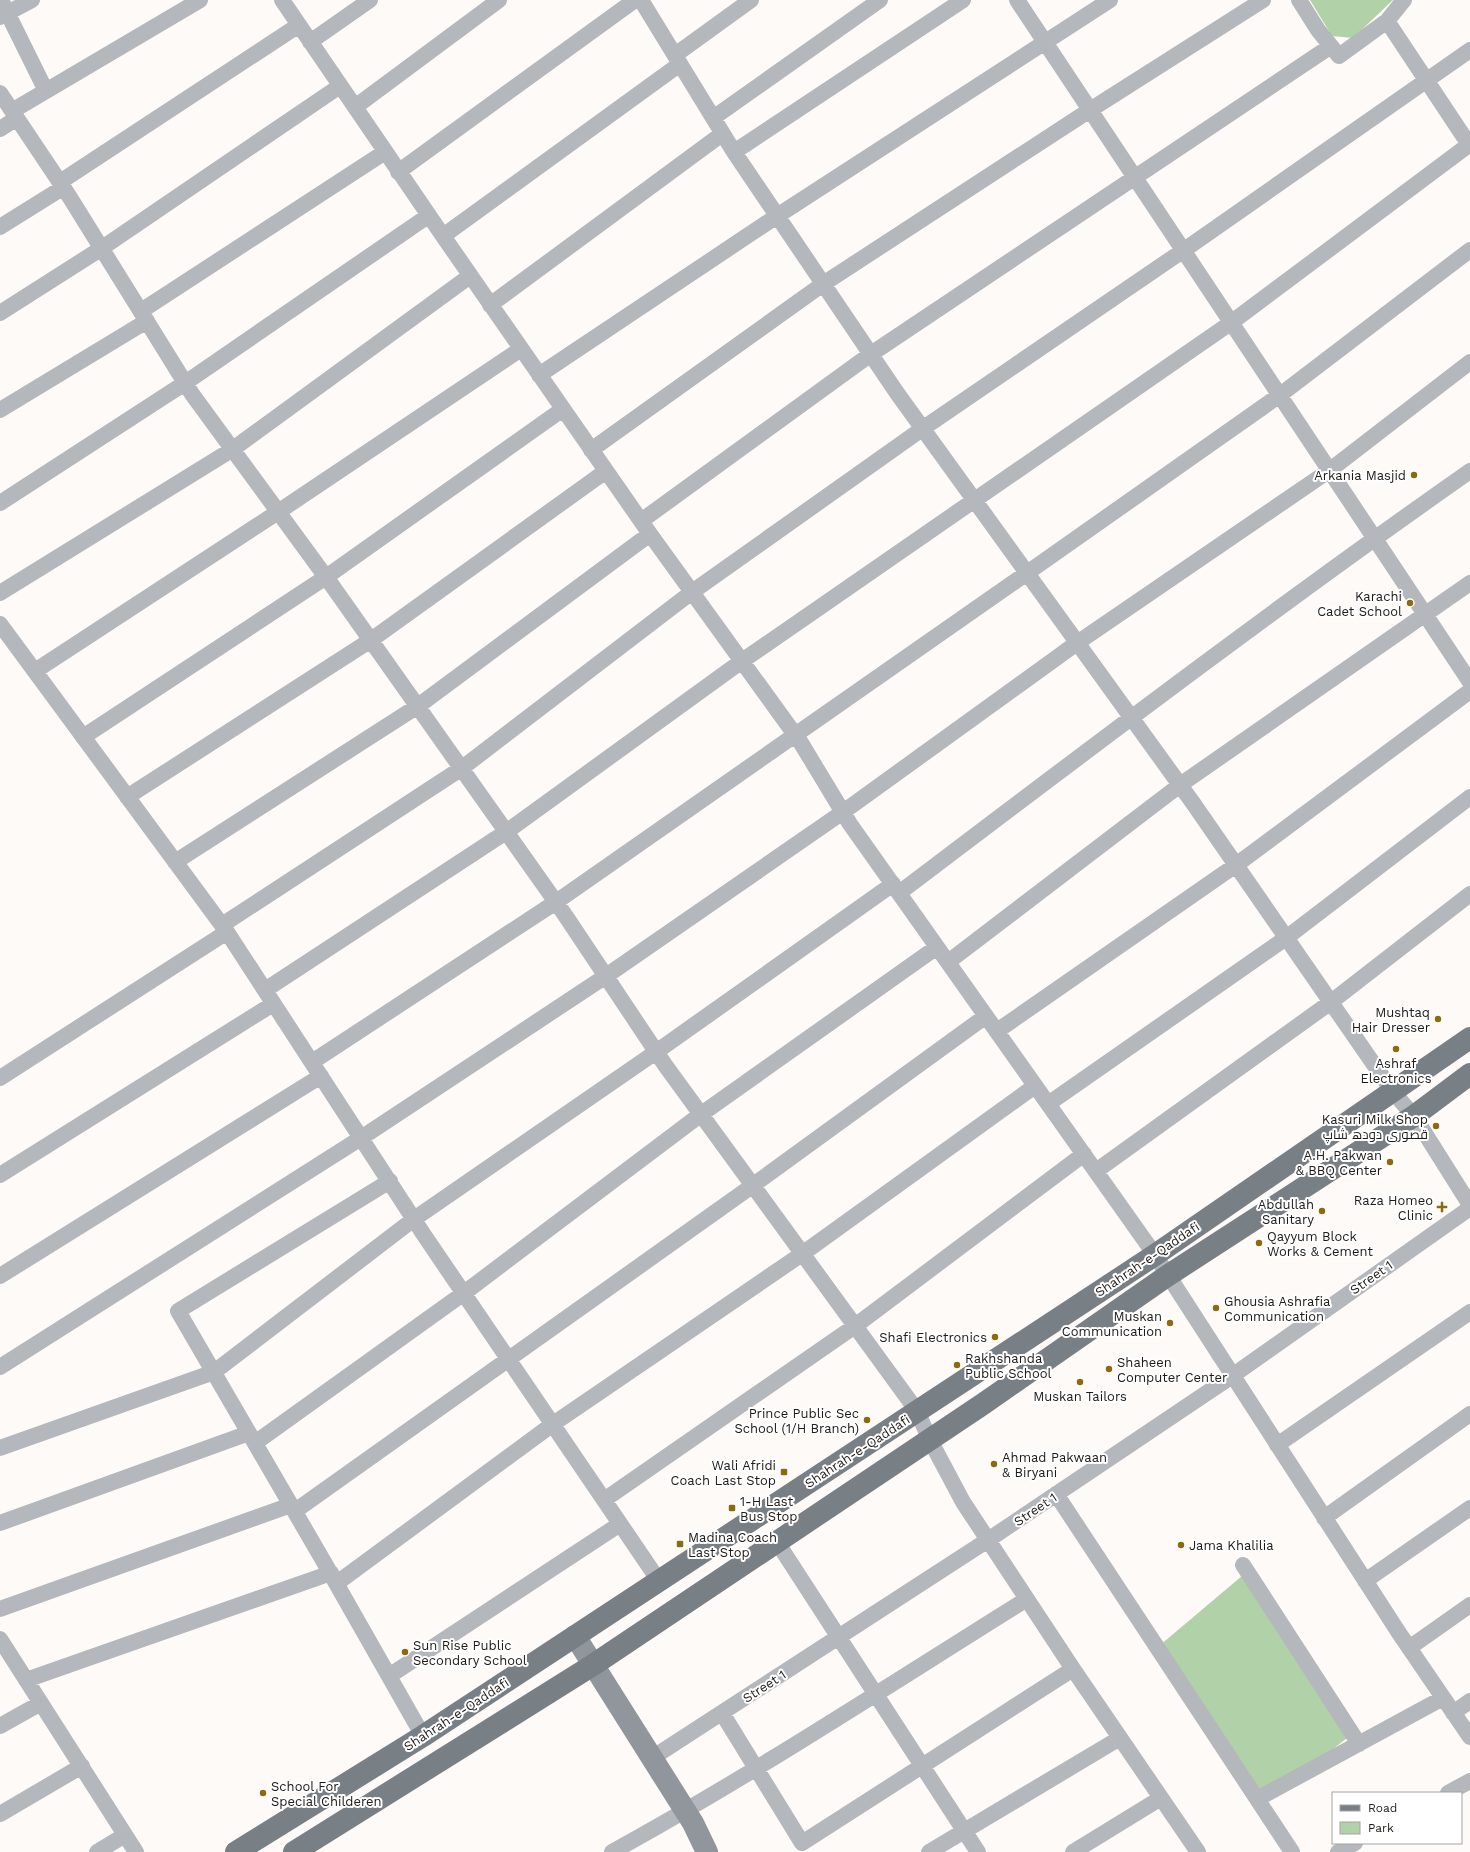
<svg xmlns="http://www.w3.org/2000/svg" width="1470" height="1852" font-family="'Work Sans',Cairo,sans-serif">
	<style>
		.green { fill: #b1d2a8 }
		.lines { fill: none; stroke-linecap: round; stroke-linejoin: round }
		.street { stroke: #b4b7bb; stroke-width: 16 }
		.secondary { stroke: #91969c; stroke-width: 22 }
		.primary { stroke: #787f85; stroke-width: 22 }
		.poi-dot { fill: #8d6a0d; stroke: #fff; stroke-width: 1.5 }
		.labels { text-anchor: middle; stroke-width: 4; stroke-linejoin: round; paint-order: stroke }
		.poi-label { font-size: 13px; fill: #1d1a17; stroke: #fff; text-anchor: end }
		.street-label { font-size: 13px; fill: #1d1a17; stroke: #fff }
	</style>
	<rect width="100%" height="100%" fill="#fefaf7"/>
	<path class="green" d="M1310,0H1393L1353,38L1332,36Z
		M1249,1570L1352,1734L1268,1801L1159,1646Z"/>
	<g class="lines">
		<path class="street" d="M1,0L46,91
			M282,0L443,236L650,534L801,743L850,824L1155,1255L1399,1633L1470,1737
			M641,0L734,152L897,393L1193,803L1393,1092L1414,1116L1470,1205
			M1017,0L1470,682
			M1299,0L1318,30L1339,56L1387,21L1404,0
			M0,17L32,0
			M1387,21L1470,146
			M310,42L370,0
			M675,55L751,0
			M0,93L69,196L192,394L331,584L565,915L665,1065L917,1411L930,1440L963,1502L1073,1669L1198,1852
			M355,107L499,0
			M12,111L200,0
			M713,118L880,0
			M0,129L17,118
			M734,152L963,0
			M398,172L635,0
			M60,182L299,25
			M0,227L64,187
			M443,236L680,64
			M490,305L722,134
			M141,311L385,152
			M0,313L102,248L340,86
			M539,375L777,216L1110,0
			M0,410L147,321
			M591,450L823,284L1090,110L1263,0
			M0,503L185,383L428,216
			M641,521L871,354L1331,46
			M0,593L233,449L470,276
			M0,624L227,932L424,1235L659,1581
			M35,671L278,512L521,349
			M83,737L326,577L563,409
			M127,797L371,640L606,471
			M175,862L418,706L650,534
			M899,893C1088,750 1276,607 1470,471
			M222,925L462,768L692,592L922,429L1184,250L1470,50
			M948,962L1180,785L1470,583
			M265,990L506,832L742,661L1232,322L1470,144
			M997,1031L1236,865L1470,691
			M312,1062L556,902L1027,573L1280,395L1470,250
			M0,1078L227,932
			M1048,1104L1286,938L1470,797
			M1096,1171L1331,1002L1470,894
			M0,1175L273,1004
			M390,1181L178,1311L324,1562L423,1736
			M0,1276L321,1076
			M0,1367L361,1138L606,976L843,812L1077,643L1330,470L1470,362
			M255,1443L464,1293L700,1115L937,947
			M1277,1445L1470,1312
			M0,1448L214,1372L414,1219L656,1052L893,884
			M1056,1494L1292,1852
			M604,1500L855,1326L1084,1154
			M295,1511L752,1186L986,1016
			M1324,1518L1470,1414
			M0,1523L249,1433
			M777,1542L978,1852
			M1243,1565L1359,1744
			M1365,1581L1470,1508
			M337,1583L553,1424L802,1254L1035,1086
			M0,1609L291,1505
			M0,1639L136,1852
			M1409,1648L1470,1605
			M389,1676L620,1524
			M26,1680L331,1573
			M722,1713L802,1843L1073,1669
			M1453,1713L1470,1701
			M0,1726L41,1703
			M652,1758L988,1540L1232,1376L1470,1208
			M1448,1793L1470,1781
			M1257,1799L1443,1698
			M0,1814L82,1766
			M97,1852L125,1835
			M612,1852C754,1774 889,1685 1027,1599
			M929,1852L1120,1738
			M1073,1852L1161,1798
			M1338,1852L1355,1843"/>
		<path class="secondary" d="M575,1636L693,1823L707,1852"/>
		<path class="primary" d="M236,1852L423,1736L1155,1255L1470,1038
			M294,1852L593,1665L983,1404L1167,1276L1414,1116L1470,1074"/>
	</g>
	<g class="poi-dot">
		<circle cx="1414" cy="475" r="4"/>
		<circle cx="1410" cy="603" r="4"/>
		<circle cx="1438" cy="1019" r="4"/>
		<circle cx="1396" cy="1049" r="4"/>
		<circle cx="1436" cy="1126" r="4"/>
		<circle cx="1390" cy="1162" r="4"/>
		<path d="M1440 1201h4v4h4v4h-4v4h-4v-4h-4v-4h4z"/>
		<circle cx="1322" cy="1211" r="4"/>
		<circle cx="1259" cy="1243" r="4"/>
		<circle cx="1216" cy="1308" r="4"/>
		<circle cx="1170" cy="1323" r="4"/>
		<circle cx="995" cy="1337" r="4"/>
		<circle cx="957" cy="1365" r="4"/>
		<circle cx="1109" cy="1369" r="4"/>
		<circle cx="1080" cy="1382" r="4"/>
		<circle cx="867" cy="1420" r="4"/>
		<circle cx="994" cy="1464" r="4"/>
		<rect x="780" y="1468" width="8" height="8" rx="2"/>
		<rect x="728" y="1504" width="8" height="8" rx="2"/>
		<rect x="676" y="1540" width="8" height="8" rx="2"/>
		<circle cx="1181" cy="1545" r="4"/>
		<circle cx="405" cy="1652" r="4"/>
		<circle cx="263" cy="1793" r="4"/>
	</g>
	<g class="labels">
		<g class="poi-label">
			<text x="1406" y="480">Arkania Masjid</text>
			<text x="1402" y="601">Karachi<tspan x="1402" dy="15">Cadet School</tspan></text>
			<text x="1430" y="1017">Mushtaq<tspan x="1430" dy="15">Hair Dresser</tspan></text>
			<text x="1396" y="1068" text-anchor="middle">Ashraf<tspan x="1396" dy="15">Electronics</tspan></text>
			<text x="1428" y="1124">Kasuri Milk Shop<tspan x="1428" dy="15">قصوری دودھ شاپ</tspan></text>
			<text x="1382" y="1160">A.H. Pakwan<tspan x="1382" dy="15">&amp; BBQ Center</tspan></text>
			<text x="1433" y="1205">Raza Homeo<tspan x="1433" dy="15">Clinic</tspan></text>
			<text x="1314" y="1209">Abdullah<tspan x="1314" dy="15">Sanitary</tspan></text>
			<text x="1267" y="1241" text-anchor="start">Qayyum Block<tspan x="1267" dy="15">Works &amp; Cement</tspan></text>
			<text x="1224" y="1306" text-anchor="start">Ghousia Ashrafia<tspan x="1224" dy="15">Communication</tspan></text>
			<text x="1162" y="1321">Muskan<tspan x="1162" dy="15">Communication</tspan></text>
			<text x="987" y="1342">Shafi Electronics</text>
			<text x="965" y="1363" text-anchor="start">Rakhshanda<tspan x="965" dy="15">Public School</tspan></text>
			<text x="1117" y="1367" text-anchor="start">Shaheen<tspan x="1117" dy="15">Computer Center</tspan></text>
			<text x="1080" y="1401" text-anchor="middle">Muskan Tailors</text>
			<text x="859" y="1418">Prince Public Sec<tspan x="859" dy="15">School (1/H Branch)</tspan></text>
			<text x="1002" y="1462" text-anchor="start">Ahmad Pakwaan<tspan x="1002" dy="15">&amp; Biryani</tspan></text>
			<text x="776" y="1470">Wali Afridi<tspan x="776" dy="15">Coach Last Stop</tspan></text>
			<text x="740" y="1506" text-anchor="start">1-H Last<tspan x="740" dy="15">Bus Stop</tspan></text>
			<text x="688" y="1542" text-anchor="start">Madina Coach<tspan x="688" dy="15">Last Stop</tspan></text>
			<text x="1189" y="1550" text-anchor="start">Jama Khalilia</text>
			<text x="413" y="1650" text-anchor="start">Sun Rise Public<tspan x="413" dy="15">Secondary School</tspan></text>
			<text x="271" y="1791" text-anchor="start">School For<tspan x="271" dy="15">Special Childeren</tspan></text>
		</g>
		<g class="street-label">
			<text transform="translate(1147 1259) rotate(-34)" y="5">Shahrah-e-Qaddafi</text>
			<text transform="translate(1371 1277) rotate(-35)" y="5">Street 1</text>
			<text transform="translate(857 1451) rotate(-33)" y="5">Shahrah-e-Qaddafi</text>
			<text transform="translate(1035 1509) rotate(-34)" y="5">Street 1</text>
			<text transform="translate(764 1686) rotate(-33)" y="5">Street 1</text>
			<text transform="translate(456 1714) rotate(-33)" y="5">Shahrah-e-Qaddafi</text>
		</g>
	</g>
	<rect x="1332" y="1792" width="130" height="52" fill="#ffffff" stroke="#a5a3a2"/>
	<rect x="1340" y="1805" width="20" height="6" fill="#787f85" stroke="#a5a3a2"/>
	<text x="1368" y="1812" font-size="12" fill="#1d1a17">Road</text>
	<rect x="1340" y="1822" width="20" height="12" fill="#b1d2a8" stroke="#a5a3a2"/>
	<text x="1368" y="1832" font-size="12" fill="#1d1a17">Park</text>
</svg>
